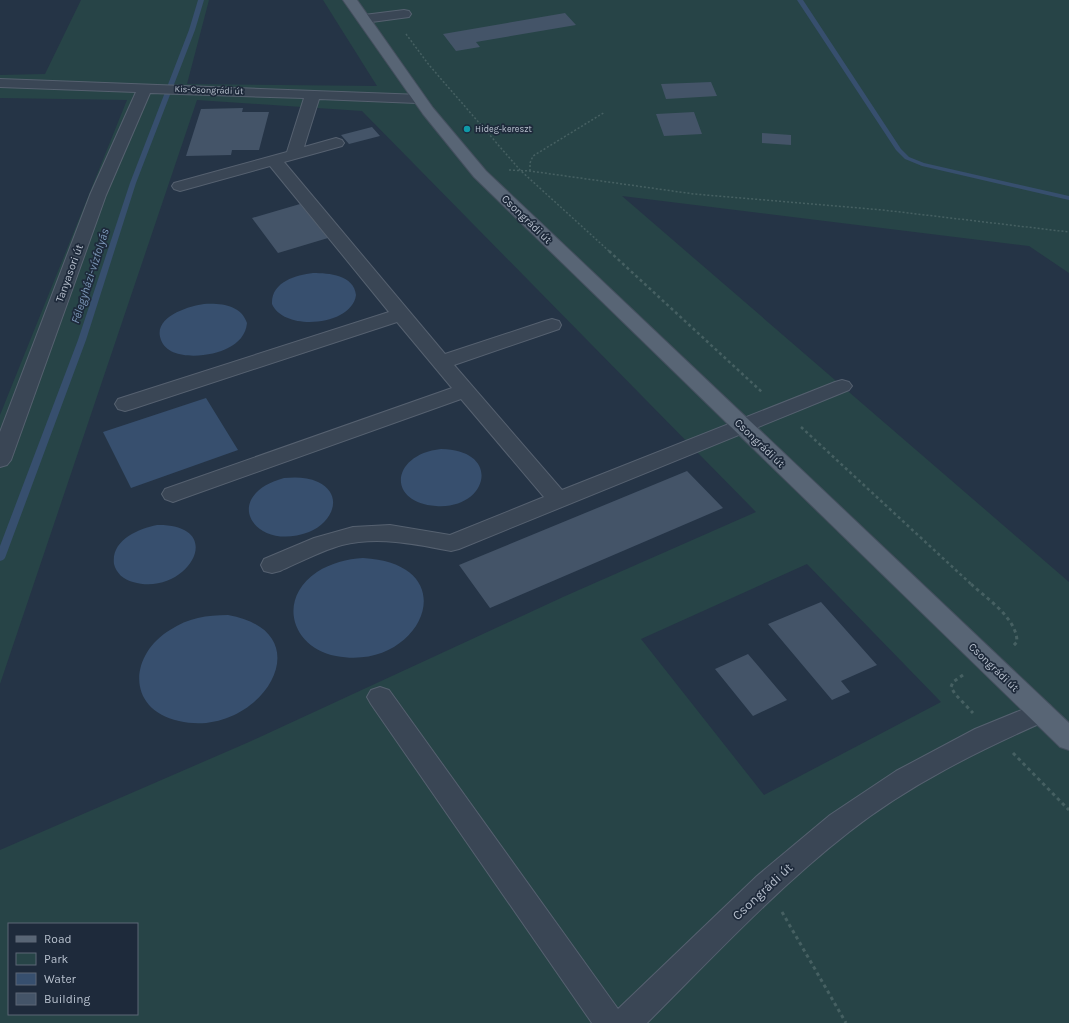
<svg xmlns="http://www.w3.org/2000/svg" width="1069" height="1023" font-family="Karla,sans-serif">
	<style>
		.green { fill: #274447; fill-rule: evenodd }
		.water { fill: #374f6e }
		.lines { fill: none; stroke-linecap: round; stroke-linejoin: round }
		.stream { fill: #374f6e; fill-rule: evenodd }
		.building { fill: #445468 }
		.minor-casing { stroke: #566170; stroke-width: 2 }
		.major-casing { stroke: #444f5e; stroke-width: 2 }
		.path-far2 { stroke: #466062; stroke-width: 1.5; stroke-dasharray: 2 2; stroke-linecap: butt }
		.path-far1 { stroke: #466062; stroke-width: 2.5; stroke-dasharray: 3 3; stroke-linecap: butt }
		.path { stroke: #466062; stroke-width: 3; stroke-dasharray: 3.5 3.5; stroke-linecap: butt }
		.minor { fill: #3a4655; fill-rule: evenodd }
		.major { fill: #586575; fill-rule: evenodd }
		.culture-dot { fill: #0f9aa8; stroke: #1e2a3b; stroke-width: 1.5 }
		.labels { text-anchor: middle; stroke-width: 3.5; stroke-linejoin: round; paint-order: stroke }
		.far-street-label { font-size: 9px; fill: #b8c1ce; stroke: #1e2a3b }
		.far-poi-label { font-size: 9px; fill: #b8c1ce; stroke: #1e2a3b; text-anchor: start }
		.street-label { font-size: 11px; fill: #b8c1ce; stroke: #1e2a3b }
		.water-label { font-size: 12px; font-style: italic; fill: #7c97b8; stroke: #1e2a3b }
		.near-street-label { font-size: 13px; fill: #b8c1ce; stroke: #1e2a3b }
	</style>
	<rect width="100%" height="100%" fill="#253446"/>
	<path class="green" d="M81,0H209L187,84L377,86L323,0H1069V273L1029,246L622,196L1069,582V1023H0V850L249,742L563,597L756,512L362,111L197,100L0,684V415L127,100L0,98V75L45,74ZM807,564L941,702L764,795L641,639ZM9,924H137V1014H9Z"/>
	<path class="water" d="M313,273C329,273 354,275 356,295C352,326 284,332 272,304C271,282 296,275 313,273Z
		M204,304C221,303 241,305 247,323C246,335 238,343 228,348C212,357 169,362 161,340C152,317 189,306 204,304Z
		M206,398L238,450L131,488L103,432Z
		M441,449C503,450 488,510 436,506C385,502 392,454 441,449Z
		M284,478C296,477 307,477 318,482C345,495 332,523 309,532C254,553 219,496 284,478Z
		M157,525C230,524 187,598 133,582C124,580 116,573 114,564C111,540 138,529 157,525Z
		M363,558C469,564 421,673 336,656C291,647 277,599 317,572C331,563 347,559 363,558Z
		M228,615C328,633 258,740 179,721C126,709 129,655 170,630C188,618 207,615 228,615Z"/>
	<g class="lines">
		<path class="stream" d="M198,0H204L195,30L136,183L86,340L5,558L3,560L0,561V546L78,340L130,183L189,30Z
			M797,0H803L901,149L909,157L924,163L1069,196V200L922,166L905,159L896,150Z"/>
	</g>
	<path class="building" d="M565,13L576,25L476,42L480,47L456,51L443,34Z
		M711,82L717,96L666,99L661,84Z
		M243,108L242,112H269L259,150H232L231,155L186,156L201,109Z
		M694,112L702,134L664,136L656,114Z
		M372,127L380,136L349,144L341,135Z
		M762,133L791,135V145L762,143Z
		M300,204L328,238L278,253L252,218Z
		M687,471L723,508L490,608L459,565Z
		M821,602L877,665L841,681L850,692L832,700L768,624Z
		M748,654L787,700L753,716L715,669Z"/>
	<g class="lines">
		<defs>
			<path id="minor" d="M404,10L409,11L411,14L409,17L364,23L359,22L357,19L359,16L364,15Z
				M0,79L422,95L425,98L422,101L417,103L319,99L304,147L336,138L342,140L344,143L342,146L284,162L445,354L545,321L552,319L559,321L561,325L559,329L454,365L562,490L835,382L842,380L849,382L852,386L849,390L459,549L451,551C416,544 378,536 342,545C321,551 300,562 280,571L272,573L264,571L261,565L264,559L314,538L353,527L390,525L450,535L544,497L461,399L181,499L173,502L165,499L162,494L165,489L452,388L397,322L132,409L125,411L118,409L115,404L118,399L389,312L270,166L180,191L174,189L172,186L174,183L287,152L304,98L150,93L106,195L11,460L7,465L0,467V432L90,195L136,92L0,87Z
				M380,687L389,690L618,1009L757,876L830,815L896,771L975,729L1041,702L1050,705L1054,712L1050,719C980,750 910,784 849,832C776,889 712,958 647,1023H592L371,704L367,697L371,690Z"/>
			<path id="major" d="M343,0H357L433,108L486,171L1069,723V750L1060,747L474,177L423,114Z"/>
		</defs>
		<use href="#minor" class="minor-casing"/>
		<use href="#major" class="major-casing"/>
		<path class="path-far2" d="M406,34L429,65L520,170L610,252
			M509,170L530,171L694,194L883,210L1069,232
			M530,171V163L533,156L605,112"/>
		<path class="path-far1" d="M609,251L763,393
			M801,427L972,585"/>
		<path class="path" d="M971,584C987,599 1017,618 1017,642L1012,647
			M963,675L953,682L951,687L955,694L973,713
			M1013,753L1069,810
			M782,912L846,1023"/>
		<use href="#minor" class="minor"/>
		<use href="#major" class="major"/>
	</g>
	<circle class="culture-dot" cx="467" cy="129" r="4"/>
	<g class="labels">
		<g class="far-street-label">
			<text transform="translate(209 90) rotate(2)" y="3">Kis-Csongrádi út</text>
		</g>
		<g class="far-poi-label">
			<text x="475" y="132">Hideg-kereszt</text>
		</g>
		<g class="street-label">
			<text transform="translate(527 219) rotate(44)" y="4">Csongrádi út</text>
			<text transform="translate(69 273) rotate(-70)" y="4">Tanyasori út</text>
			<text transform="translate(760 443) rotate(44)" y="4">Csongrádi út</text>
			<text transform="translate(994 667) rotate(44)" y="4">Csongrádi út</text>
		</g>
		<g class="water-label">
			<text transform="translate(90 276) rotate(-72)" y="4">Félegyházi-vízfolyás</text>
		</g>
		<g class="near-street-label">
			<text transform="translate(762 891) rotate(-43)" y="5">Csongrádi út</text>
		</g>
	</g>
	<rect x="8" y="923" width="130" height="92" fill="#1e2a3b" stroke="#5c6676"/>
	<rect x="16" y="936" width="20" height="6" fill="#586575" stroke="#5c6676"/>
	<text x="44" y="943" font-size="12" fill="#b8c1ce">Road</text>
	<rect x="16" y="953" width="20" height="12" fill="#274447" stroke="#5c6676"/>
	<text x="44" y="963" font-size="12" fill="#b8c1ce">Park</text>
	<rect x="16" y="973" width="20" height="12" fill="#374f6e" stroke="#5c6676"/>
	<text x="44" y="983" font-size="12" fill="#b8c1ce">Water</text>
	<rect x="16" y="993" width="20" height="12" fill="#445468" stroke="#5c6676"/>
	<text x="44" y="1003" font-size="12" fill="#b8c1ce">Building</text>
</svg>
